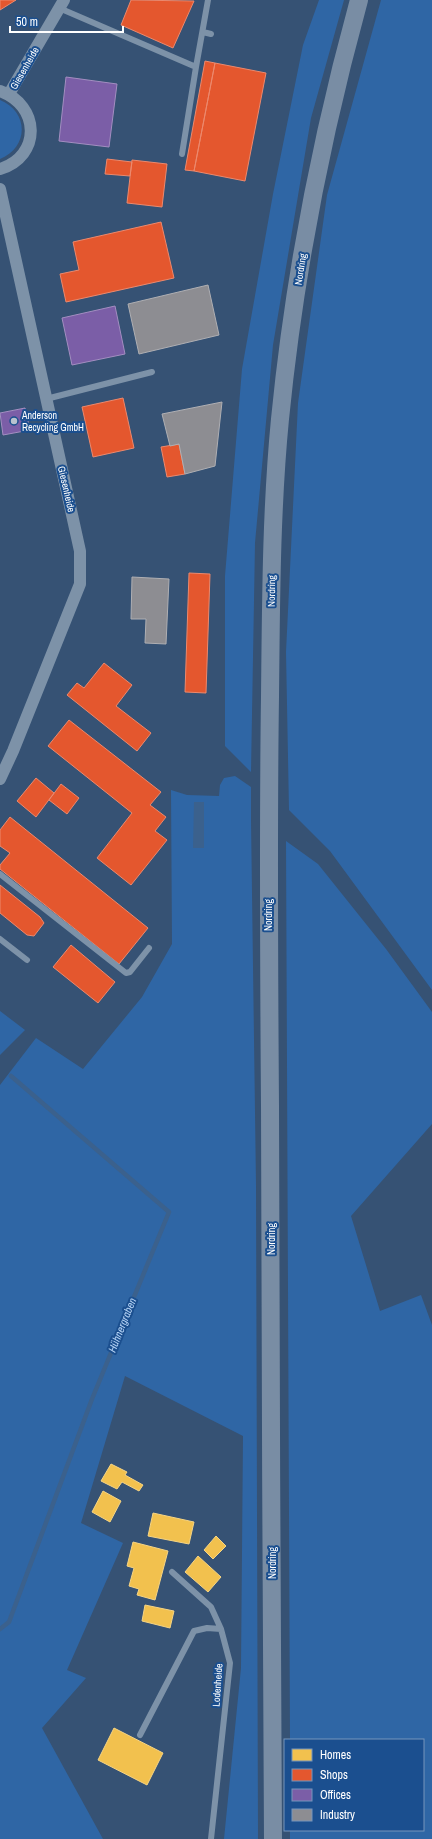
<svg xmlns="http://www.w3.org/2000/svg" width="432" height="1839" font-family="'Archivo Narrow',sans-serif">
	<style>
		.green { fill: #2f66a5 }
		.water { fill: #3b618d }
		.homes { fill: #f2c14e; stroke: #f6d483 }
		.shops { fill: #e4572e; stroke: #ec896d }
		.offices { fill: #7b5ea7; stroke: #a38ec1 }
		.industry { fill: #8d8d92; stroke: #afafb3 }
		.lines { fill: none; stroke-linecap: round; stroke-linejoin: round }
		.stream { stroke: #3b618d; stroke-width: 4.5 }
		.service { stroke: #7d92a8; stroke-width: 6 }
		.minor { stroke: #7d92a8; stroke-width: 12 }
		.secondary { stroke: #798da4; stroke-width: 18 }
		.poi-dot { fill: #b9c2ce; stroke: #1b4f8f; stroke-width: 1.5 }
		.labels { text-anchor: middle; stroke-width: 4; stroke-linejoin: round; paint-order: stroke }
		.street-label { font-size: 10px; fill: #fff; stroke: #1b4f8f }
		.poi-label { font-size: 10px; fill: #fff; stroke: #1b4f8f; text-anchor: start }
		.water-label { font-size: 11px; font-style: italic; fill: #b5d3f5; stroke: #1b4f8f }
	</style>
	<rect width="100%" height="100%" fill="#365274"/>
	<path class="green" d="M319,0H344L311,118L273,345L255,543L251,772L225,746V576L242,369L273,194L303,45Z
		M381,0H432V990L330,851L289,810L286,652L298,403L327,195Z
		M0,100C29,112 29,147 0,159Z
		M235,776L251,787V820L256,1185L258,1839H224L241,1668L243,1436L125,1376L81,1523L123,1543L67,1670L86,1678L42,1728L103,1839H0V1085L36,1038L83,1069L142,997L172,944L171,790L187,795L219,796L220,785L224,778Z
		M286,841L318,864L386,949L432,1012V1124L351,1216L380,1311L421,1295L432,1325V1839H290V1830H423V1740H290Z
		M0,1011L25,1030L0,1055Z"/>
	<path class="water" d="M194,802H204V848H193Z"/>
	<path class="homes" d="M111,1464L127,1472L125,1475L143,1485L139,1491L122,1482L117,1489L101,1481Z
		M103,1491L121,1501L110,1522L92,1512Z
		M153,1513L194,1522L189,1544L148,1536Z
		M216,1536L226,1546L213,1559L204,1550Z
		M133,1542L168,1551L155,1600L137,1595L139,1589L129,1586L134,1568L127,1566Z
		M198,1556L221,1577L208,1592L185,1572Z
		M145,1605L174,1611L170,1628L142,1621Z
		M114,1728L163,1753L147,1785L98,1760Z"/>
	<path class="shops" d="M0,0H16L0,10Z
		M131,0L194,1L173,48L121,25Z
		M205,61L215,63L194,171L185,170Z
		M215,63L266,73L245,181L194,171Z
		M107,159L132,162L130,176L105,174Z
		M132,160L167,164L162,207L127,203Z
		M161,222L174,278L66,302L60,274L79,270L73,242Z
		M123,398L134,448L93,457L82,407Z
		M179,444L185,474L167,477L161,447Z
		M189,573L210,574L206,693L185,692Z
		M104,663L132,685L116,706L151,733L137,751L67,695L77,683L84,688Z
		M69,720L161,792L150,805L166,817L155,831L167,840L131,885L97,858L132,813L48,746Z
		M36,778L54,793L36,817L17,801Z
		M61,784L79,798L67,814L49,800Z
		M10,817L148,928L119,964L0,869V865L10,853L0,846V830Z
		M0,885L40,917L44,923L34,936L27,935L0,913Z
		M71,945L115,982L98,1003L53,967Z"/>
	<path class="offices" d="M66,77L117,84L109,147L59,141Z
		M115,306L125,354L72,365L62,318Z
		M25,408L30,430L3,435L0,413Z"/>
	<path class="industry" d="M208,285L219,335L139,354L128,304Z
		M222,402L215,466L185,474L179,444L170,446L162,414Z
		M132,577L169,579L166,644L145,643L146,619H131Z"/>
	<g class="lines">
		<path class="stream" d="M0,1629L9,1622L92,1399L169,1212L11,1076"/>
		<path class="service" d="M59,8L196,67L182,154
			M203,32L211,34
			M196,67L208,0
			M46,399L152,372
			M0,874L126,973L130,972L149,948
			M0,939L27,960
			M172,1572L211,1607L221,1629
			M140,1735L194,1631L207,1628L221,1629L230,1663L211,1839"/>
		<path class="minor" d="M0,91C40,105 42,156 0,169
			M9,94L64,0
			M0,189L80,551V584L13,751L0,779"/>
		<path class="secondary" d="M273,1839C270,1595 272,1350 270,1106C269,969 268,833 270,697C271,605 271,512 280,419C294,277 321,138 359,0"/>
	</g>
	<circle class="poi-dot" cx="14" cy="421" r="4"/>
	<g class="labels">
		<g class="street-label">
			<text transform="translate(24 68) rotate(-60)" y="4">Giesenheide</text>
			<text transform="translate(300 269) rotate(-81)" y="4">Nordring</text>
			<text transform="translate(67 489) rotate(77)" y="4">Giesenheide</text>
			<text transform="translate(271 591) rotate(-89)" y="4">Nordring</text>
			<text transform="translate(268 915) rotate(-90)" y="4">Nordring</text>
			<text transform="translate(271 1239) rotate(-90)" y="4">Nordring</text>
			<text transform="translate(272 1563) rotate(-90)" y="4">Nordring</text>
			<text transform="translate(217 1685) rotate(-86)" y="4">Lodenheide</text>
		</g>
		<g class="poi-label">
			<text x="22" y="419">Anderson<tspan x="22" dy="12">Recycling GmbH</tspan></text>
		</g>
		<g class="water-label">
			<text transform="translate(122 1325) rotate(-68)" y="4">Hühnergraben</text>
		</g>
	</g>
	<rect x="284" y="1739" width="140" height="92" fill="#1b4f8f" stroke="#7695bc"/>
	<rect x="292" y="1749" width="20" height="12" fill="#f2c14e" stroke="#7695bc"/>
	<text x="320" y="1759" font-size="12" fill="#ffffff">Homes</text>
	<rect x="292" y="1769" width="20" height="12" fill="#e4572e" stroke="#7695bc"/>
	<text x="320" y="1779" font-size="12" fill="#ffffff">Shops</text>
	<rect x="292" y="1789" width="20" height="12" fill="#7b5ea7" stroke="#7695bc"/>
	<text x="320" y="1799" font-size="12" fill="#ffffff">Offices</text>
	<rect x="292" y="1809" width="20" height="12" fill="#8d8d92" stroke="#7695bc"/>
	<text x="320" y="1819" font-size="12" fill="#ffffff">Industry</text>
	<path d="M10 26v6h113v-6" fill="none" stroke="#ffffff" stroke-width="2"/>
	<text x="16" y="26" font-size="12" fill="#ffffff" stroke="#1b4f8f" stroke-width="3" paint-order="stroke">50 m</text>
</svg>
